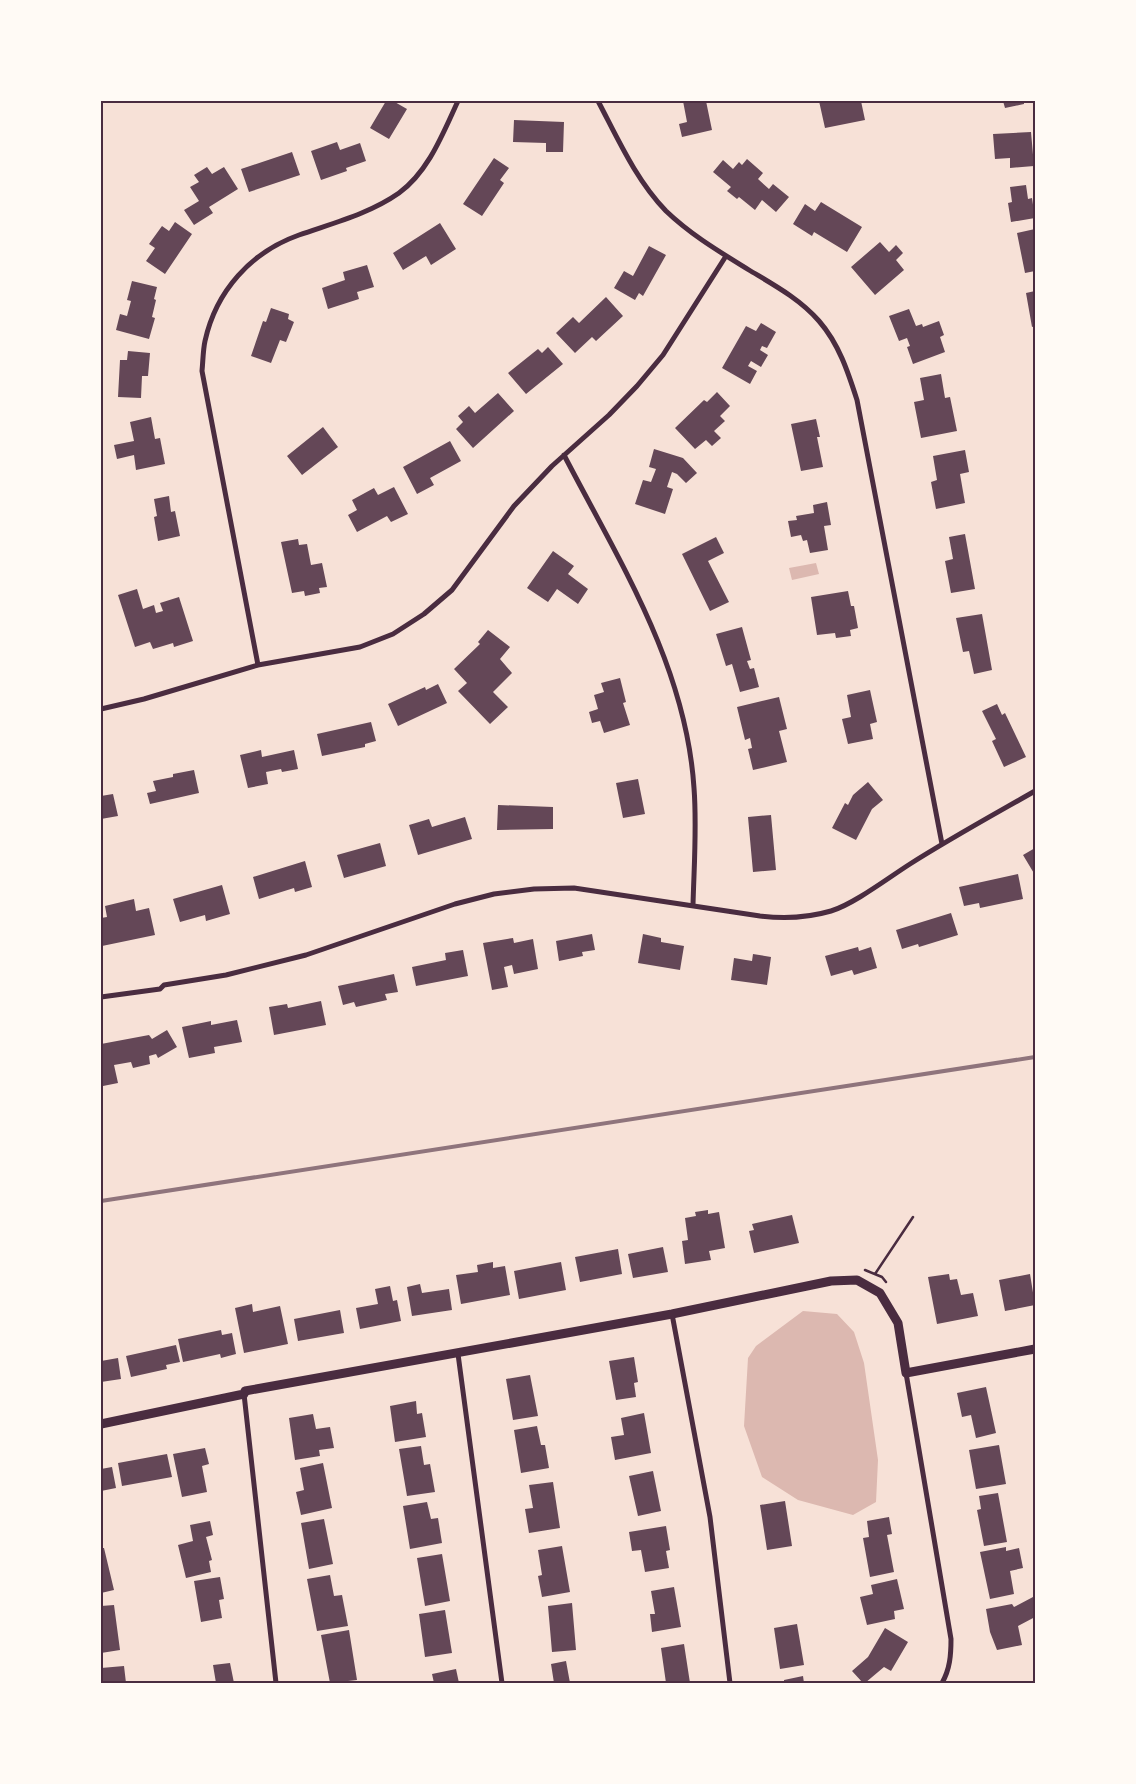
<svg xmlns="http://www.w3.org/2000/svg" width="1136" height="1784" font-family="Inter,sans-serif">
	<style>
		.water { fill: #dcb8b0 }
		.building { fill: #644757 }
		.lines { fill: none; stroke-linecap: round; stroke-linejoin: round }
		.path { stroke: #4a2c40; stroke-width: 2.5 }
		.minor { stroke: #4a2c40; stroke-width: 5 }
		.tertiary { stroke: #4a2c40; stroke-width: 9 }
		.rail { stroke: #8f747c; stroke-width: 4 }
		.neatline { fill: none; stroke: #4a2c40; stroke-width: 2 }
	</style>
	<rect width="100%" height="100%" fill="#f7e1d7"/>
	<path class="water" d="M816,563L819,574L792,580L789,568Z
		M803,1311L837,1314L854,1332L864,1363L878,1460L876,1502L853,1515L798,1500L762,1477L744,1426L748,1358L756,1346Z"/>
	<path class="building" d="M386,101H393L407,109L389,139L370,128Z
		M683,101H706L712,130L682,137L679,124L687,122Z
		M819,101H861L865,120L825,128Z
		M1003,101H1024V104L1005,108Z
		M514,120L564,122L563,152H546V143L513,142Z
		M1031,132L1034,166L1010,168V158L995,159L993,134Z
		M337,142L340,150L360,143L366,161L346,168L347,171L321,180L311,151Z
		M292,152L300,175L249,192L241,169Z
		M494,158L509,168L500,180L504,183L482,216L463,204Z
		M747,159L763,173L758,179L769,189L773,184L789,197L776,212L762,200L755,210L739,197L737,199L727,191L731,187L713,172L723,160L733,169L739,162L742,165Z
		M207,167L212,174L224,167L238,189L209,207L213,213L194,225L184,210L199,201L190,187L199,182L194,175Z
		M1026,185L1028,199L1032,198L1035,218L1011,222L1008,203L1012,202L1010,187Z
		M821,202L862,227L847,252L814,232L812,236L793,224L805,204L815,211Z
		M175,222L192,234L165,274L146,261L155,248L149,244L162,226L169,231Z
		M440,223L456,249L431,265L426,256L403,270L393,253Z
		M1035,229V271L1025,273L1017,233Z
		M880,242L889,252L896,245L903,253L896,260L904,270L875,295L851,267Z
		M649,246L666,255L643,296L639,293L635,300L614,288L624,271L633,276Z
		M367,265L374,287L357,292L359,299L328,309L322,288L345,280L343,272Z
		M132,281L157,287L154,299L156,300L152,317L155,318L149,339L116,330L120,314L127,316L131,301L127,300Z
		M1035,291V326L1032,327L1026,293Z
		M606,297L623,316L596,341L592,337L575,353L556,333L573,317L579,323Z
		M271,308L289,314L288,319L294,322L286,342L280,340L271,363L251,356L263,321L266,322Z
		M909,309L916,326L922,324L923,327L939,321L944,335L940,337L945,352L913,364L907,347L910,346L907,338L899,341L889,316Z
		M761,323L776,332L767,348L762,346L760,350L768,355L761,367L751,361L748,366L757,371L750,384L722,368L746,326L756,331Z
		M548,347L563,364L526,394L508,373L538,349L542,353Z
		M128,351L150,353L148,376H142L141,398L118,397L120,360H127Z
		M941,374L945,398L950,397L957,431L921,438L914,402L924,400L920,378Z
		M717,392L730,406L720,416L725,421L714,431L721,438L712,446L706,440L695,449L675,428L704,400L707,402Z
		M498,393L514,411L473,448L456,429L463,422L458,416L469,406L475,413Z
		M151,417L155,439L160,438L165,464L136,470L134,455L117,459L114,445L134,441L130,422Z
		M816,419L820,437H817L823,467L801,471L791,424Z
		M323,427L338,447L302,475L287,456Z
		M450,441L461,461L430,478L434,485L417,494L403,467Z
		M654,449L683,458L697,473L686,483L677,474L672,472L667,487L673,489L665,514L635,504L643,480L651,482L656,469L649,467Z
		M965,450L969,472L960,474L965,503L936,509L931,482L937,480L933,456Z
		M394,487L408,514L391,522L387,516L357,532L348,515L357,510L352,500L374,488L378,495Z
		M169,496L171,512L175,511L180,536L158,541L154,517L157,516L154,499Z
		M827,502L831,525L824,526L828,550L810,553L807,540L803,541L801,535L791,537L788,521L797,520L796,516L814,513L813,505Z
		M965,534L975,589L951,593L945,561L953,559L949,537Z
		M716,537L724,553L708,561L729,602L710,611L682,554Z
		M298,539L299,545L307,544L311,565L322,563L327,587L319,588L320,593L305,596L304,591L292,593L281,542Z
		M553,551L574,566L568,574L588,589L578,604L557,589L548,602L527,588Z
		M137,589L143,609L154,605L156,613L163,611L160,603L179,597L193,641L174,647L173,643L153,649L150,642L135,647L118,595Z
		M848,591L851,606H854L858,628L850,630L851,636L836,638L835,633L817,635L811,597Z
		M982,614L992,670L974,674L969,651L963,652L956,618Z
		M742,627L751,660L747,661L750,669L754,668L759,687L740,692L732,664L726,666L716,634Z
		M488,630L510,647L500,659L512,673L493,692L508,707L490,724L458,691L467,683L454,669L480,644L478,642Z
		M620,678L626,702L623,703L630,725L604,733L600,721L592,723L589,712L598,709L594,695L604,692L601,683Z
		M438,684L447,703L398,726L388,704L425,687L426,690Z
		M870,690L877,722L870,724L873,739L848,744L842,719L851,717L847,695Z
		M779,697L787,729L779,731L787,762L753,770L748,749L752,748L750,738L745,740L737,707Z
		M997,704L1002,715L1005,713L1026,757L1004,767L992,741L996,739L982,711Z
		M371,722L376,741L365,744V747L322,756L317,734Z
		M261,750L262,757L294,750L298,769L282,772L281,769L266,772L268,784L248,788L240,755Z
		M194,770L199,793L150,804L147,793L156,791L153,781L173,777V774Z
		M638,779L645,814L623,818L616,783Z
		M868,782L883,800L872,809L856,840L832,828L845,803L848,805L853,795Z
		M113,794L118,816L101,819V796Z
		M498,805L553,807V829L497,830Z
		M771,815L776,870L753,872L748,817Z
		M465,817L472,839L418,855L409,825L429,819L432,827Z
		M380,843L386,866L344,878L337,855Z
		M1035,848V875L1023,855Z
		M305,861L312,887L295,892L294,888L259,899L253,877Z
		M1018,874L1023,899L980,908L979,903L964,906L959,887Z
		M222,885L230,914L206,921L205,915L180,922L173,899Z
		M134,899L136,911L149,908L155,935L102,946L101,918L107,917L105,906Z
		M951,913L958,935L919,947L918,944L902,949L896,930Z
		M592,934L595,950L582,952L583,956L559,961L556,941Z
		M643,934L661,938V942L684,946L680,970L638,963Z
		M513,938L514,943L533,939L538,969L514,974L512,965L504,967L508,987L492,990L483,943Z
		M858,947L859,951L871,947L877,968L854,975L852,970L831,976L825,956Z
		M463,950L468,976L416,986L412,967L446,960L445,953Z
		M753,954L771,957L767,985L731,980L734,958L752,961Z
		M394,974L398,992L385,994L387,1000L356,1007L354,1002L343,1005L338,986Z
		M321,1001L326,1025L274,1035L269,1007L287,1004L288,1008Z
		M237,1020L242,1042L214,1047L215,1053L189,1058L182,1027L211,1021V1025Z
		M167,1030L177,1047L158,1058L156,1054L149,1056L150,1064L133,1068L131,1062L114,1065L118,1083L103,1086L101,1044L149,1035L152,1039Z
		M708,1210V1214L719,1212L725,1248L709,1251L711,1260L685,1264L682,1241L688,1240L685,1218L696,1216L695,1212Z
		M792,1215L799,1243L754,1253L749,1231L754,1230L752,1224Z
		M663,1247L668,1272L633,1278L628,1254Z
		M618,1249L622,1274L580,1282L575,1257Z
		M493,1262V1268L505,1266L510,1295L461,1304L456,1275L478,1272L477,1265Z
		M561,1262L566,1290L519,1299L514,1271Z
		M949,1274L950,1280L957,1279L961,1295L973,1293L978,1316L937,1324L928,1277Z
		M1030,1274L1035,1305L1005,1311L999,1280Z
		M420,1284L422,1293L449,1289L452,1310L412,1316L407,1287Z
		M390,1286L393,1301L397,1300L401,1321L360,1329L356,1308L378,1304L375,1289Z
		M252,1304L253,1312L280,1306L288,1344L244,1353L235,1308Z
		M340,1310L344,1333L298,1341L294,1319Z
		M221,1330L222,1335L232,1333L236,1354L221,1358L220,1354L183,1362L178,1339Z
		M176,1345L180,1362L166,1365L167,1369L131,1377L126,1356Z
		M634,1357L638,1382L634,1383L636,1397L616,1400L609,1361Z
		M118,1358L121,1379L101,1382V1361Z
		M530,1375L538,1416L513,1420L506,1379Z
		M986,1387L996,1433L976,1438L971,1415L962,1417L957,1393Z
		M416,1401L417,1414L422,1413L426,1437L395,1442L390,1406Z
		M644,1413L651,1453L615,1460L611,1437L624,1435L621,1418Z
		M313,1414L316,1429L330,1427L334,1448L319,1450L320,1456L295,1460L289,1418Z
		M537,1426L541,1445H545L549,1468L521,1473L514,1430Z
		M999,1445L1006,1484L976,1489L969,1450Z
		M421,1446L424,1465L430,1464L435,1492L407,1496L399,1449Z
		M205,1448L209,1464L202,1466L207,1492L182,1497L173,1454Z
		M167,1454L172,1477L122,1486L118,1463Z
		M323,1463L332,1508L301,1515L296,1492L304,1490L300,1468Z
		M112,1467L116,1488L101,1491V1469Z
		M653,1471L661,1511L638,1516L629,1476Z
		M553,1482L560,1528L529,1533L525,1509L533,1508L529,1485Z
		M998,1493L1007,1542L984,1546L977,1510L981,1509L979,1496Z
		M785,1501L792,1546L767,1550L760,1505Z
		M427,1502L431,1519L438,1518L442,1543L410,1549L403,1506Z
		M889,1517L892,1534L887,1535L894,1572L870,1577L863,1538L869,1537L867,1521Z
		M324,1519L333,1564L309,1569L301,1523Z
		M210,1521L213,1535L206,1537L212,1560L209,1561L211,1572L186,1578L178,1545L193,1541L190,1525Z
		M666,1526L670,1550L666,1551L669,1568L645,1572L641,1550L632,1551L629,1532Z
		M562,1546L570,1592L542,1597L538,1576L542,1575L538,1550Z
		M1006,1547V1551L1019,1548L1023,1568L1010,1571L1014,1594L990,1599L980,1552Z
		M101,1548H104L114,1590L101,1593Z
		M442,1554L450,1601L425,1606L417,1558Z
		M330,1575L334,1596L342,1595L348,1626L317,1631L307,1579Z
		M220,1577L224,1599L219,1600L222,1618L201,1622L194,1581Z
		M897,1579L904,1609L894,1611L895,1619L867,1625L860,1597L873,1594L871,1585Z
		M674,1587L681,1627L652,1632L650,1614H655L651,1591Z
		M1033,1597L1035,1600V1617L1018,1626L1022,1645L997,1650L990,1632L986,1609L1012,1604L1014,1607Z
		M572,1603L576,1650L552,1652L548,1606Z
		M114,1605L120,1650L101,1653V1606Z
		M445,1610L452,1653L425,1657L419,1614Z
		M797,1624L804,1665L780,1669L774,1628Z
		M885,1628L908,1642L891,1671L884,1667L865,1683H863L852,1671L868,1657Z
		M349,1630L357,1680L330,1683L321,1635Z
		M684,1644L690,1683H666L661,1648Z
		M566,1661L570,1683H554L551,1664Z
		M230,1663L234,1683H216L213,1665Z
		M124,1666L126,1683H101V1668Z
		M456,1669L459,1683H434L432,1674Z
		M803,1676L804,1683H784V1680Z"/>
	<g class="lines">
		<path class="path" d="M865,1270L882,1277L886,1282
			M875,1274L913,1217"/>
		<path class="minor" d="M598,101C618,139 636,180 666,211C691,235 720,252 749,270C774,285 800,299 819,321C839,344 848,372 857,400L942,844
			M564,455C619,561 686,665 694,788C697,827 694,866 693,905
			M258,665L202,371C203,361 203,350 205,341C216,291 251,252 299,235C333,223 369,214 399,193C429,171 443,133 458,101
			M101,709L144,699L258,665L360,647L393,634L424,614L452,590L514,506L552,466L609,415L637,386L663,355L726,256
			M101,997L160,989L164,985L226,975L306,955L455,904L494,894L534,889L574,888L760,916C784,919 807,918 831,911C854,904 888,878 910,864C951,838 993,815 1035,791
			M672,1314L710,1517L730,1683
			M458,1354L502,1683
			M906,1373L951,1639C951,1655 950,1669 942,1683
			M244,1394L276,1683"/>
		<path class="tertiary" d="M101,1424L244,1394L245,1391L672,1314L831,1281L857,1280L880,1293L898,1323L906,1373L1035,1349"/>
		<path class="rail" d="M101,1201L1035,1057"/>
	</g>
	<rect width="1136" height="1784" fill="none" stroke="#fffaf5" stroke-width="205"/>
	<rect x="102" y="102" width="932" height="1580" class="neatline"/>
</svg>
